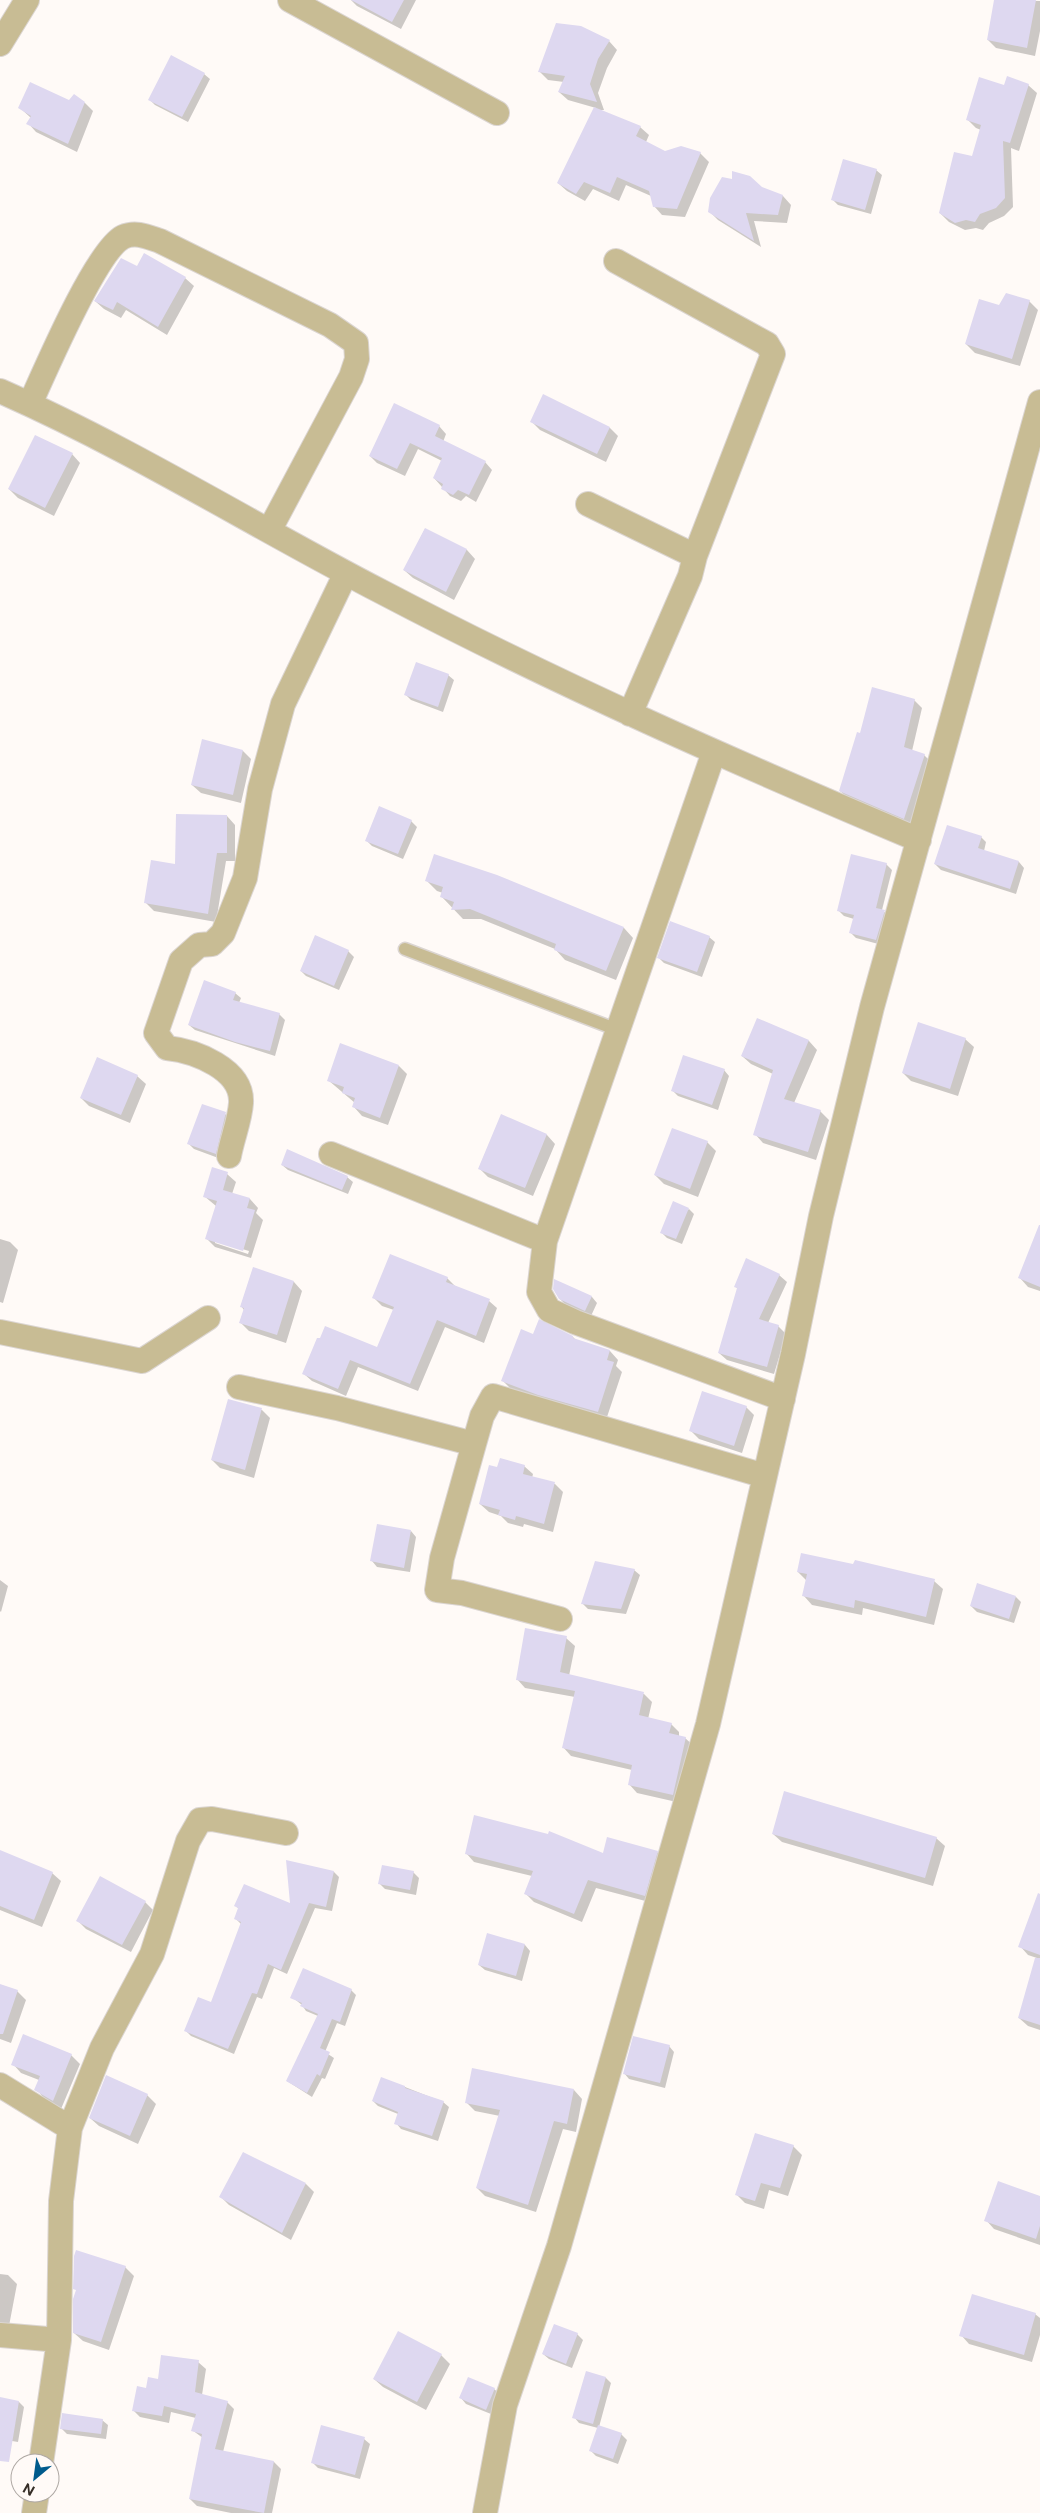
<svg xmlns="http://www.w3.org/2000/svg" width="1040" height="2513" font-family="'Public Sans',sans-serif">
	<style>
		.shadow { fill: #0003; fill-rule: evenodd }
		.building { fill: #ded8f0 }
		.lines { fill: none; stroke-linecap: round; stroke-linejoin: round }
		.lane-casing { stroke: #dbd5d1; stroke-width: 15 }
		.street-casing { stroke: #dbd5d1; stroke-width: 26 }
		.lane { stroke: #c8bc94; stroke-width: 12 }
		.street { stroke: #c8bc94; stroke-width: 24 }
	</style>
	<rect width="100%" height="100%" fill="#fffaf7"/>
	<path class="shadow" d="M351,0H416L401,29L357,6Z
		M995,0L1040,1V31L1035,56L996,48L988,40Z
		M609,41L617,50L607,68L598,93L604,110H599L640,127L649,135L646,142L665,153H700L709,162L685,217L662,215L654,206L651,196L626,185L619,201L593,189L585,201L567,191L558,183L596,108L568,100L559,92L564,82L548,80L540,72Z
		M204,74L210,79L188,122L155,105L150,100Z
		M1028,85L1037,93L1019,151L1011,148L1013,207L1004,216L989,223L983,230L976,228L965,230L949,222L940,213L973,158L981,130L976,128L967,119L1005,87Z
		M69,101L85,103L93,111L77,152L36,132L28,123L31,118L19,107Z
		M876,170L882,175L871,214L838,205L832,199Z
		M762,188L783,196L791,205L787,223L754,221L761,247L718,220L710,212Z
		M137,268L185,278L194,286L167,335L126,310L121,318L104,309L95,301Z
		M1029,301L1038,310L1020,366L975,353L966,344L999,307Z
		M544,396L610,428L618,436L606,462L540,430L532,422Z
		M439,426L446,434L443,442L485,462L492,470L476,502L466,496L461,501L450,496L434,478L442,461L418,449L405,476L377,463L370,456Z
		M72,454L80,463L54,516L18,498L9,489Z
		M425,529L467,550L475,559L454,600L413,578L404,570Z
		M448,675L454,680L443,712L411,700L406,695Z
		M914,700L922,708L912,751L924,755L932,763L912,825L848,798L840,791L861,735Z
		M203,741L243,751L251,759L241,803L201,793L192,785Z
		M227,816L235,825V861H226L216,922L154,911L146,903L176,865Z
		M411,821L417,827L403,859L372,846L366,840Z
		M981,837L986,842L984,851L1019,862L1024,868L1016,894L941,870L935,864Z
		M886,864L892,870L882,910L890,917L882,945L856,938L851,933L854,919L844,916L839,911Z
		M427,881L624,928L633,938L616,980L565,960L555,949L481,919H463L442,897L443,893L437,891Z
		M709,937L715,942L702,977L664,963L659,958Z
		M348,951L354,957L339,990L306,976L301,971Z
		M235,993L241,998L239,1003L279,1014L285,1020L275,1056L195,1030L189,1025Z
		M758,1019L809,1041L817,1050L794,1103L820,1111L829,1120L816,1160L763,1143L755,1134L773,1074L751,1064L742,1056Z
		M965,1039L974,1047L958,1096L911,1081L903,1073Z
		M399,1066L407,1074L388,1125L362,1116L354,1107L355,1103L328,1080Z
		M724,1070L729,1076L718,1110L678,1096L672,1090Z
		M137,1076L146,1084L130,1123L89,1106L81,1098Z
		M225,1114L231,1119L221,1159L194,1149L189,1144Z
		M501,1116L547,1135L555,1144L533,1196L488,1177L479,1168Z
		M707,1142L716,1151L698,1197L664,1184L655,1175Z
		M282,1165L347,1177L353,1182L348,1194L288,1170Z
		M227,1174L236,1182L232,1194L250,1199L258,1208L256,1213L263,1220L251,1258L215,1247L207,1239L216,1206L204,1196ZM215,1241L249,1251L248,1254L215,1243Z
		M689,1209L694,1214L682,1244L667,1238L661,1232Z
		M1040,1226V1291L1028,1287L1020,1278Z
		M0,1239L10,1242L18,1250L3,1303L0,1302Z
		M253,1269L294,1282L302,1291L286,1343L249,1331L240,1322L244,1310L241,1306Z
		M779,1275L787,1282L768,1323L778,1326L786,1334L774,1374L727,1360L719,1353L738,1289L735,1286Z
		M447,1278L455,1286L489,1301L497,1308L484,1343L445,1327L418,1391L358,1367L346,1396L312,1381L304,1374L378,1349L394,1310L382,1306L374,1298Z
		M555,1281L592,1297L597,1303L591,1316L566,1305L560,1299Z
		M534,1335L573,1337L576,1340L610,1351L618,1360L616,1366L622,1372L606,1420L511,1389L503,1381Z
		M229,1400L262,1410L270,1418L254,1478L220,1468L212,1460Z
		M746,1407L754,1415L742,1453L699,1439L691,1431Z
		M524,1466L533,1474L532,1478L555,1484L563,1492L553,1532L524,1524L523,1527L508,1523L501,1516L489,1512L480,1504L498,1468Z
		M411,1531L416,1537L410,1572L377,1567L372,1561Z
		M634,1570L640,1575L626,1614L588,1609L582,1603Z
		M798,1572L934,1581L943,1589L934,1625L863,1608L862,1615L812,1605L804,1596L807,1581Z
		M0,1580L8,1586L1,1612L0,1611Z
		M1016,1597L1021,1602L1014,1623L977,1612L971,1606Z
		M566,1638L575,1646L569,1676L644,1694L652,1702L648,1719L671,1724L679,1732V1736L685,1738L694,1746L681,1803L637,1793L629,1784L632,1770L571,1756L563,1747L575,1697L525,1688L517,1679Z
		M773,1834L936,1838L945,1846L933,1886L782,1842Z
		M0,1852L52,1873L61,1881L42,1927L0,1910Z
		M657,1852L665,1860L653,1903L596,1888L582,1922L534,1902L525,1893L532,1876L474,1862L466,1853L604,1855Z
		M287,1861L334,1872L339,1877L332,1911L315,1908L287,1974L274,1968L262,1999L257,1997L234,2054L191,2036L186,2031L211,2004L241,1924L235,1918L239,1909L236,1906L292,1905Z
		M413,1872L419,1878L416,1895L385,1889L380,1884Z
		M145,1902L153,1910L131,1952L86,1929L78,1921Z
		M1040,1904V1970L1035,1965L1037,1958L1028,1955L1020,1946Z
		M488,1935L525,1945L530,1951L522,1981L485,1970L479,1965Z
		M0,1986L17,1991L26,2000L11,2043L0,2039Z
		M1040,1986V2030L1028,2026L1019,2018Z
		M351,1990L356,1995L345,2026L337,2023L325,2052L334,2058L325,2079L322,2078L312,2097L287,2081L318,2016L306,2011L302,2005L292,1997Z
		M669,2046L674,2052L665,2088L629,2079L624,2073Z
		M71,2055L80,2064L61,2109L44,2098L36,2089L39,2080L21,2073L13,2064Z
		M405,2087L443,2102L449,2107L438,2141L401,2129L396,2123L398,2114L378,2106L373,2101Z
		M574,2090L582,2099L576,2132L563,2129L536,2212L485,2196L477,2188L500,2116L475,2111L467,2103Z
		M147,2095L156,2104L138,2144L99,2126L90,2118Z
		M793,2146L802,2155L788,2196L769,2190L764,2209L745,2203L737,2195Z
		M306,2184L314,2192L291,2240L229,2205L220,2196Z
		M1040,2197V2245L994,2229L986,2220Z
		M125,2267L134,2276L109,2350L83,2341L74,2333Z
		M0,2274L8,2275L17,2284L9,2326L0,2324Z
		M1035,2314L1040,2318V2335L1032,2362L969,2344L961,2335Z
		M577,2334L583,2340L572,2368L549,2359L543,2354Z
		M441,2355L450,2364L426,2410L383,2387L374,2379Z
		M198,2362L206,2369L202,2395L227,2402L234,2409L223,2452L274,2462L281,2469L272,2513H231L197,2506L190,2499L203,2438L192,2430L196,2418L171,2412L169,2423L140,2417L133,2410L147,2389L159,2381Z
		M587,2372L606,2378L611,2383L599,2427L621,2434L627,2440L618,2464L596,2456L591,2451L598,2428L579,2423L574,2417Z
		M494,2389L500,2394L491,2414L466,2404L461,2398Z
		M0,2398L19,2402L24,2407L18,2442L0,2439Z
		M102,2420L108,2425L106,2439L67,2434L61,2428Z
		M364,2439L370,2444L360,2479L318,2468L312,2462Z"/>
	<path class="building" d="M351,0H404L392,22Z
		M994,0H1036L1027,48L987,40Z
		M556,23L581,26L610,40L598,59L590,84L597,102L558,92L565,76L538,72Z
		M171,55L205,73L182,117L148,100Z
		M1007,76L1029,84L1010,143L1003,141L1005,198L996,208L980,214L975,222L966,220L955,223L939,213L954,152L972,156L981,125L966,120L979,77L1004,85Z
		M30,82L69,100L74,94L85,102L68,144L26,124L31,116L18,108Z
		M594,107L641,126L636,136L665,151L681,146L701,152L677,209L653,207L649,191L617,177L610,193L584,182L576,194L557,183Z
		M843,159L877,169L865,210L831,200Z
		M732,171L750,176L762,187L783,195L778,215L746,213L754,241L708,212L710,198L722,177L732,179Z
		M144,253L186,277L158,327L117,302L113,310L94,301L121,258L137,266Z
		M1006,293L1030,300L1012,359L965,344L979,299L999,305Z
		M543,394L610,427L597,454L530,422Z
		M394,403L440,425L435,436L486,461L469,495L458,490L453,495L441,489L443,484L433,478L442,458L410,443L397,469L369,456Z
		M35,435L73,453L45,508L8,489Z
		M425,528L467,549L446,592L403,570Z
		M416,662L449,674L438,707L404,695Z
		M872,687L915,699L904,747L925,754L904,819L839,791L857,732L860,733Z
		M202,739L243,750L233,795L191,785Z
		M379,806L412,820L398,854L365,841Z
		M176,814L227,815V853H217L208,914L144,903L151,860L175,864Z
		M947,825L982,836L978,848L1019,861L1010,889L934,864Z
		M434,854L497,875L624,927L606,971L554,950L556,944L470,909L451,910L454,902L440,897L443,887L425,881Z
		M851,854L887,863L876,908L885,910L876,940L849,933L854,915L837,911Z
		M670,921L710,936L697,972L657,958Z
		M315,935L349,950L334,986L300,971Z
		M204,980L236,992L233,1000L280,1013L270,1051L235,1042L188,1025Z
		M757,1018L809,1040L784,1099L821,1110L808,1152L753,1135L773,1070L741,1056Z
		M918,1022L966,1038L950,1089L902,1073Z
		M340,1043L399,1065L380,1118L352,1107L355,1098L342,1093L344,1087L327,1081Z
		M683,1055L725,1069L712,1105L671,1091Z
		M97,1057L138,1075L121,1115L80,1098Z
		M202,1104L226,1112L216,1154L187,1144Z
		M501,1114L547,1134L525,1188L478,1169Z
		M672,1128L708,1141L690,1189L654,1175Z
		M287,1149L348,1176L342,1190L281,1165Z
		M212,1167L228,1172L223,1190L250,1198L247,1208L255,1210L243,1251L205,1239L217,1201L203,1197Z
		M673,1201L689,1208L676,1239L660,1233Z
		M1039,1225H1040V1287L1018,1278Z
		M390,1254L448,1277L446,1282L490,1299L476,1336L437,1320L410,1384L350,1360L338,1389L302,1374L317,1338H320L325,1326L377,1347L394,1307L372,1298Z
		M746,1258L780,1274L759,1319L779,1325L767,1367L718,1353L737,1288L734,1287Z
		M253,1267L294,1281L277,1335L239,1323L244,1308L240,1307Z
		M554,1279L592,1296L585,1311L559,1299L553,1289Z
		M539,1319L573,1336V1338L610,1350L607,1360L614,1362L598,1412L538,1395L501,1381L521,1329L533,1334Z
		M702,1391L747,1406L734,1446L689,1431Z
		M228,1399L262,1408L245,1470L211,1460Z
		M500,1458L525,1465L523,1474L555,1482L544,1524L516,1516L515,1520L498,1515L500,1510L479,1504L489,1465L497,1467Z
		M377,1524L411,1530L404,1568L370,1561Z
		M801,1553L853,1564L855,1560L935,1579L926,1617L855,1600L854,1608L802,1596L807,1574L797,1572Z
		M595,1561L635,1569L621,1609L581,1604Z
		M977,1583L1016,1596L1009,1619L970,1606Z
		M525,1628L567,1636L560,1672L644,1692L639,1715L672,1723L669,1733L686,1737L673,1795L628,1785L632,1765L562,1748L575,1691L516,1680Z
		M784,1791L937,1837L925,1878L772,1834Z
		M474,1815L548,1834L549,1831L603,1853L607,1837L658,1851L645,1896L588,1880L574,1914L524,1894L533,1871L465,1854Z
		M0,1850L53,1872L34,1920L0,1906Z
		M286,1860L334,1871L326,1907L309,1903L281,1970L268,1964L257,1994L252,1993L228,2049L184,2031L198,1997L211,2002L241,1922L234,1919L238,1908L234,1906L244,1884L290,1903Z
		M382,1865L414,1871L410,1890L378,1884Z
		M100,1876L146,1901L122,1945L76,1921Z
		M1038,1893L1040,1894V1955L1018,1947Z
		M487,1933L525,1944L516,1976L478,1965Z
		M1035,1958H1040V2025L1018,2018Z
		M303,1968L352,1989L340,2022L332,2019L320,2048L330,2052L320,2076L317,2074L307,2093L286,2081L318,2014L300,2006L302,2003L290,1998Z
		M0,1984L18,1990L3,2034H0Z
		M23,2034L72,2054L53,2101L34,2090L40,2076L11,2065Z
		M633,2036L670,2045L660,2083L623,2074Z
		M472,2068L574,2089L567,2124L554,2121L528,2205L476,2188L500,2110L465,2103Z
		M106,2075L148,2094L130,2136L89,2118Z
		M381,2077L405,2086V2088L444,2101L432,2136L394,2124L398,2112L372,2101Z
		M755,2133L794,2145L780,2188L761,2183L755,2201L735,2195Z
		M243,2152L306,2183L282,2233L219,2197Z
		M998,2181L1040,2196V2226L1036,2239L984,2221Z
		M76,2250L126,2266L101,2342L73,2333V2299L76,2290L73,2289L74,2256Z
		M972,2294L1036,2313L1024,2355L959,2336Z
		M554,2324L578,2333L566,2364L542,2354Z
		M398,2331L442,2354L417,2402L373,2379Z
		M161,2355L199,2360L195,2392L228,2401L215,2449L274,2461L264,2513L189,2499L202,2434L191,2431L196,2414L164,2406L162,2416L132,2411L137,2386L146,2388L148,2377L158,2379Z
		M586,2371L606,2377L593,2424L572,2418Z
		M468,2377L495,2388L486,2410L459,2398Z
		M0,2397L19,2401L9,2462L0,2461Z
		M62,2413L103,2419L101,2434L60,2429Z
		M321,2425L365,2437L355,2475L311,2463Z
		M598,2425L622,2433L613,2459L589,2451Z"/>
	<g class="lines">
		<defs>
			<path id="lane" d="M405,949L618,1030"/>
			<path id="street" d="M290,0L497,113
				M0,44L27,0
				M616,261L767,344L773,354L695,556
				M0,391C132,449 254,526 382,592C557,684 737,763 919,840
				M30,404C45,371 96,251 123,237C136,231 148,237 160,241L330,325L356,343L357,359L351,377L269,531
				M588,504L695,556L690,576L630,714
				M714,752L545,1241L539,1292L549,1310L575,1322L783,1399
				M331,1154L545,1241
				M229,1156C232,1139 240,1120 241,1103C243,1069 195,1051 167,1048L156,1033L181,961L199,945L212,944L223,933L245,878L260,789L283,704L346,573
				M0,1332L142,1361L208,1318
				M239,1387L337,1408L474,1444L482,1416L493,1396L765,1476
				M474,1444L442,1558L437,1590L462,1593L560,1619
				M0,2085L70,2128L61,2201L59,2340L41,2463
				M70,2128L102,2048L152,1954L188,1841L200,1820L212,1819L286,1833
				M0,2335L59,2340
				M34,2513L37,2493
				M485,2513L505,2405L559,2246L708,1724L793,1354L821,1216L872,1007L1040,402"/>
		</defs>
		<use href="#lane" class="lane-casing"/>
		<use href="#street" class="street-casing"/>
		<use href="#lane" class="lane"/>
		<use href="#street" class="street"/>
	</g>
	<g transform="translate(35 2478) rotate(209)"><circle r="24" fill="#fffaf7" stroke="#aea8a3"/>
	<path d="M0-4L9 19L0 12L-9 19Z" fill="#005b8c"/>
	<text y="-8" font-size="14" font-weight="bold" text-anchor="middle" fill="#352d26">N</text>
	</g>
</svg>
